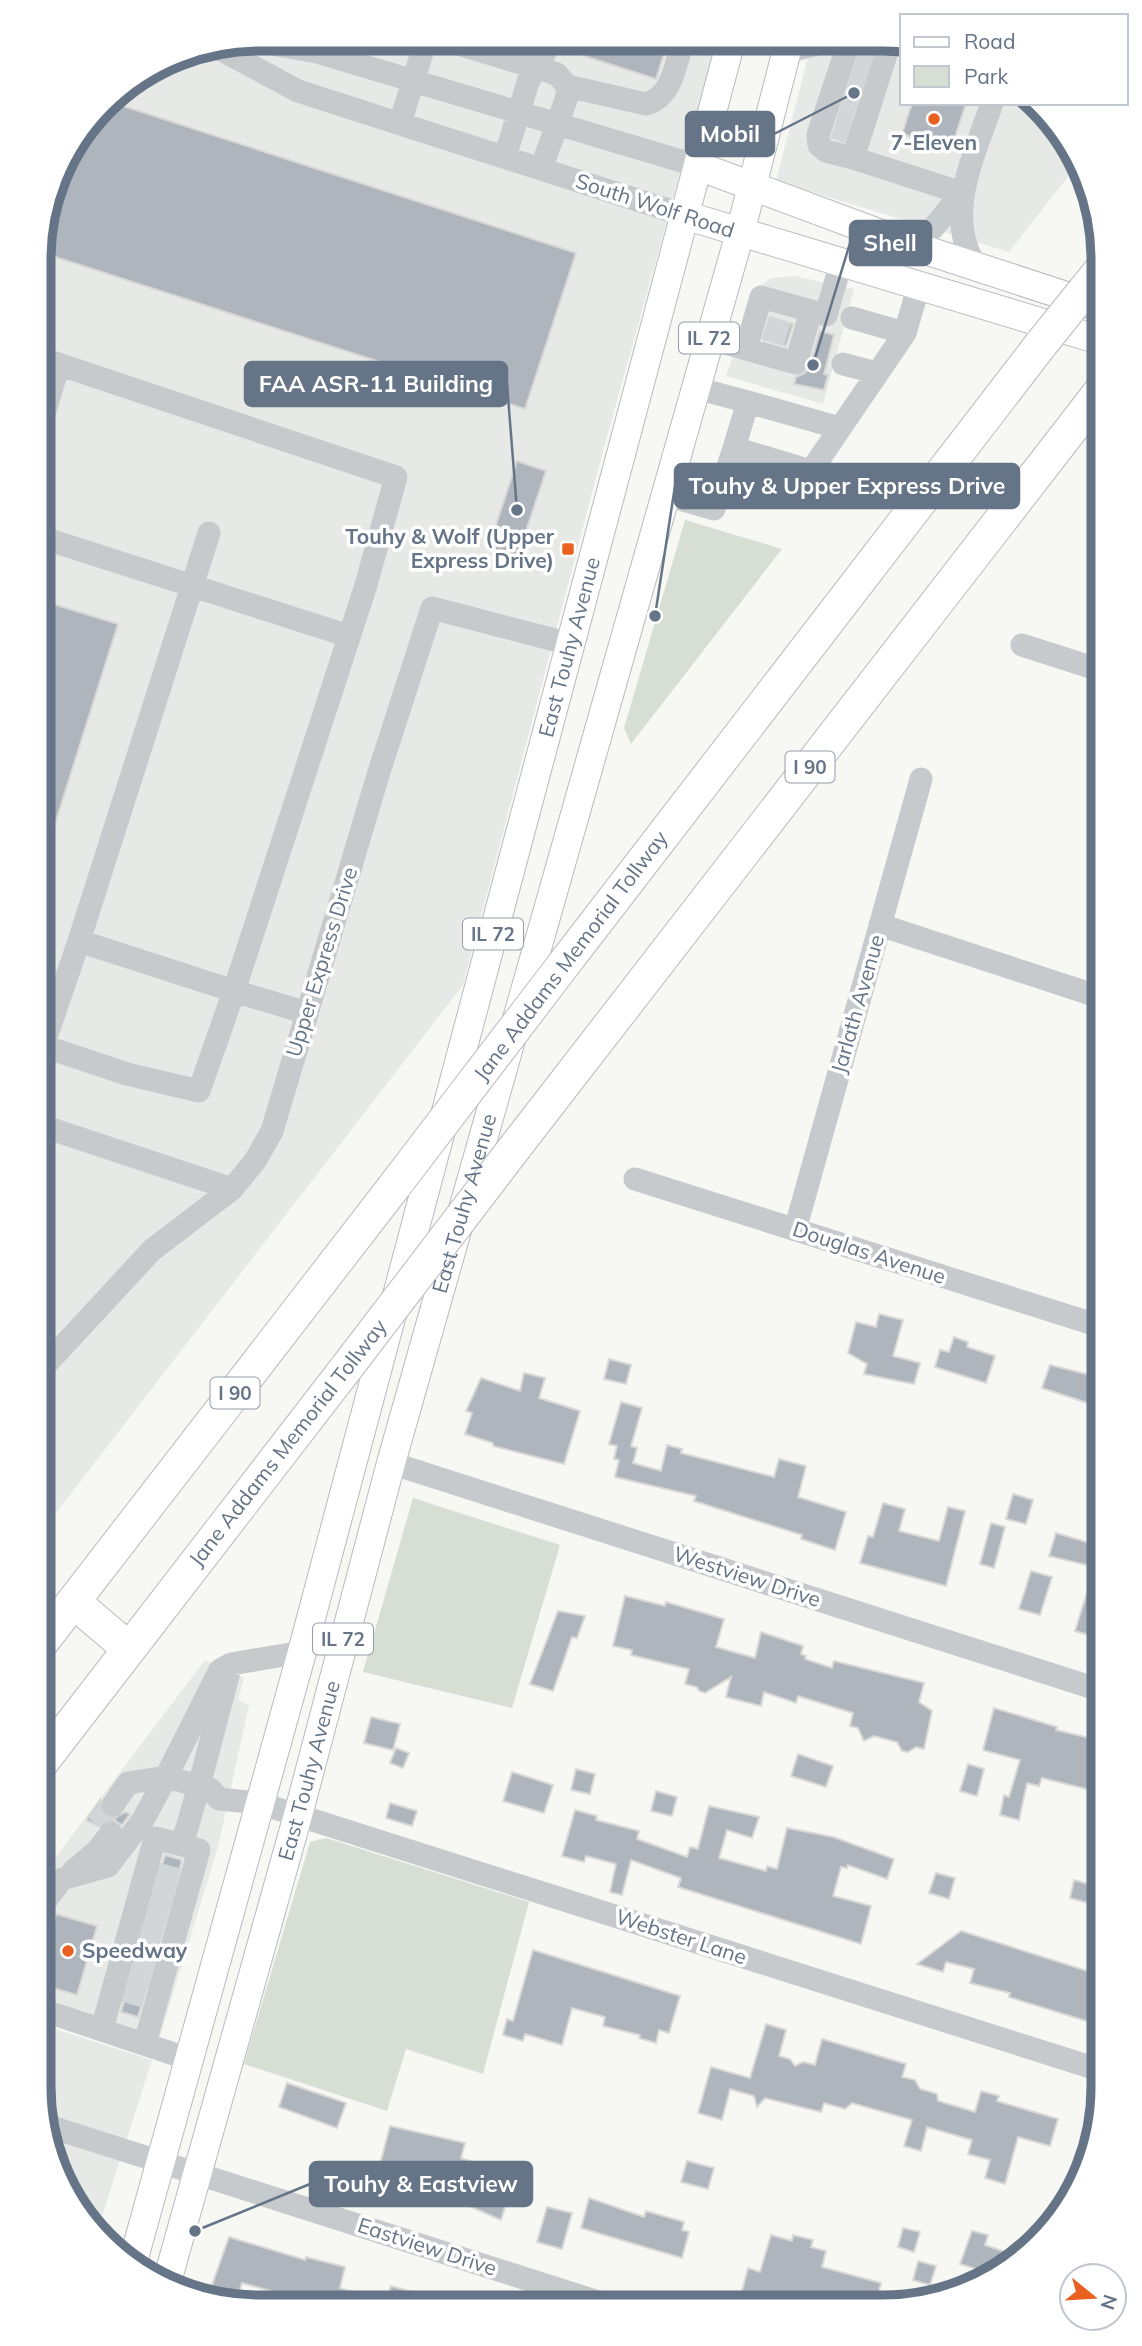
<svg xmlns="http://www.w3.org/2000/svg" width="1142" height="2346" font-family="Mulish,sans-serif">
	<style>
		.built { fill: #e7e9e7 }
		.green { fill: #d7dfd4 }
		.building { fill: #afb5bc; stroke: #d8d8d6; stroke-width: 2 }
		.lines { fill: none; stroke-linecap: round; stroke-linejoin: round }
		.minor-tunnel { stroke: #d2d6d8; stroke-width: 23; stroke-dasharray: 23 11; stroke-linecap: butt }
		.major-casing { stroke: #b7bbbf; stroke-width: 30 }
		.highway-casing { stroke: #b9bbbf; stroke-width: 35 }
		.minor { stroke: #c7cacd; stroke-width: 23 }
		.major { stroke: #fff; stroke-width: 28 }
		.highway { stroke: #fff; stroke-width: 33 }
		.highway-bridge-casing { stroke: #b9bbbf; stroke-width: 35; stroke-linecap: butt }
		.highway-bridge { stroke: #fff; stroke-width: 33 }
		.poi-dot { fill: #ea6021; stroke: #fff; stroke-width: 2.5 }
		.labels { text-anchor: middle; stroke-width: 7; stroke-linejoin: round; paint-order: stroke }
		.shield { fill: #fff; stroke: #939eaa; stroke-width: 2 }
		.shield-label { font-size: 19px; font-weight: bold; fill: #657486 }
		.poi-label { font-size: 21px; font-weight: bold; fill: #657486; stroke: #fff }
		.street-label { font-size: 21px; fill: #657486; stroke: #fff }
		.rim { fill: none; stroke: #657486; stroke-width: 9 }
		.leader { fill: none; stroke: #657486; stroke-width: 2.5 }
		.callout-dot { fill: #657486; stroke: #fff; stroke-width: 2.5 }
		.callout { fill: #657486; stroke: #657486; stroke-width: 2.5 }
		.callout-label { font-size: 23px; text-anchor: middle; font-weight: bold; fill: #fff }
	</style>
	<rect width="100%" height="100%" fill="#f7f7f3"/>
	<path class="built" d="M259,39L717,41L603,451L463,985L39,1535L40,230L61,161L113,93L175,55Z
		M812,42L902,43V103H1035L1077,165L1009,252L776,181Z
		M795,276L854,289L823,404L726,376L751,301L760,286L771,278Z
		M205,1660L244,1678L238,1700L249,1705L218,1847L154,2056L39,2017V1879Z
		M39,2024L152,2060L98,2229L50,2158L39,2087Z"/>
	<path class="green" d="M685,520L782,549L631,744L624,728Z
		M413,1498L560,1545L512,1708L363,1672Z
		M326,1838L529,1902L483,2074L406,2049L387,2111L244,2064L310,1842Z"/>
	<path class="building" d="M582,41H668L656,79L578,54Z
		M863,42H875L844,141L832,137Z
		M108,101L576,253L525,409L40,252V230L61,161Z
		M912,103H966L951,150L902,134Z
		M770,317L793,324L786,346L763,339Z
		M820,331L834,335L824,374L828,375L824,390L794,384L796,377L805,373L809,368Z
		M517,461L546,471L517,558L488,549Z
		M40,600L118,624L43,862H40Z
		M879,1314L903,1320L893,1356L920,1363L914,1384L864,1374L867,1364L848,1353L856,1322L876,1327Z
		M954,1337L968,1342L967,1347L995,1356L986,1383L935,1367L940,1350L949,1352Z
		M609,1359L631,1365L626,1384L604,1379Z
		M1050,1365L1090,1375L1089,1378L1103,1383V1408L1042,1388Z
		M524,1373L545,1378L539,1398L580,1411L564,1464L493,1446V1443L465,1434L472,1413L466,1411L481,1378L520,1391Z
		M621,1402L642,1408L631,1446L637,1448L633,1463L661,1471L667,1445L682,1449L681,1453L774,1477L779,1459L806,1466L798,1497L846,1512L835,1550L801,1539L802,1535L694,1501L696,1496L615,1477L619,1460L614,1459L617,1446L609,1444Z
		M1013,1494L1033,1500L1026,1524L1006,1519Z
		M883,1503L905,1509L899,1531L939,1541L948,1507L965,1511L946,1586L860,1563L868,1536L873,1537Z
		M991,1523L1005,1527L994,1568L980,1564Z
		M1056,1533L1103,1547V1629L1100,1638L1075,1631L1095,1567L1049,1556Z
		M1031,1571L1052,1577L1040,1615L1019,1609Z
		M625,1596L665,1606L666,1602L724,1619L716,1647L737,1653L755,1658L761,1632L803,1646L801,1654L806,1656L805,1659L832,1668L834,1661L924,1683L919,1702L932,1711L924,1749L916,1747L908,1752L902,1751L897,1742L874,1736L864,1741L858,1728L850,1726L853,1713L798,1696L796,1703L764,1692L761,1706L726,1697L731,1677L705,1693L699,1691L697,1687L685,1684L689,1669L631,1655L632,1650L613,1646Z
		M558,1611L585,1616L577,1638L572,1637L553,1691L530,1684Z
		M994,1708L1057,1727L1056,1730L1098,1740L1094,1755L1103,1757V1793L1042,1778L1039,1786L1027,1783L1019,1820L1000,1815L1004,1795L1009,1797L1020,1760L983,1750Z
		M371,1717L400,1724L393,1750L364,1743Z
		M396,1748L409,1753L403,1768L390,1763Z
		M798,1754L833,1766L826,1787L791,1776Z
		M968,1764L984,1769L977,1796L960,1791Z
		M576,1769L595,1774L590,1794L571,1790Z
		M512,1772L553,1785L544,1813L503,1801Z
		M656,1791L677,1797L672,1816L651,1811Z
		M100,1800V1810L106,1817L113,1819L125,1812L130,1814L122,1825L112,1819L98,1826L86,1820Z
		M390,1803L417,1811L412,1826L386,1818Z
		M709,1806L759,1817L752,1838L727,1830L719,1858L766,1871L767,1866L777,1869L787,1828L833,1837L894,1859L887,1879L848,1865L847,1868L841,1867L833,1896L871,1906L861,1944L678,1887L681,1878L631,1860L622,1895L610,1892L616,1864L586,1856L584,1862L562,1856L575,1810L597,1816L596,1820L639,1831L637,1839L687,1857L690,1847L698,1849Z
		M165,1855L182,1860L138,2017L121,2012Z
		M936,1873L955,1878L949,1899L929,1893Z
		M1074,1880L1099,1887L1095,1905L1070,1898Z
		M56,1914L97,1926L77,1995L39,1984Z
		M961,1931L1103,1976V2001L1096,2024L1009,1997L1010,1993L970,1983L974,1969L946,1962L943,1972L917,1964Z
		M533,1950L680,1996L669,2033L659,2030L656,2043L639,2038L640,2035L603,2026L605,2017L572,2008L562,2045L525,2034L523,2041L503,2035L507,2019L513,2021Z
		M766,2024L786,2030L779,2056L790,2059L795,2066L803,2062L815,2065L822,2039L906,2064L902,2077L915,2080L920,2089L937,2094L938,2101L975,2112L981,2091L999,2096L997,2101L1058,2119L1050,2146L1018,2137L1005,2184L985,2178L990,2160L968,2154L972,2140L927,2127L921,2151L904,2146L912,2120L852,2103L845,2109L824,2103L821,2112L765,2098L757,2107L754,2096L730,2089L722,2120L698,2113L711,2067L750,2078Z
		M287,2083L346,2103L337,2128L279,2107Z
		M390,2126L465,2143L461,2158L515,2175L501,2220L460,2202L377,2176Z
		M687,2161L714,2168L708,2189L681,2182Z
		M589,2198L644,2217L646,2211L684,2222L682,2230L689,2232L682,2258L581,2228Z
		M547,2207L572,2213L562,2249L537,2242Z
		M903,2228L920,2232L914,2252L898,2247Z
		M972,2231L988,2235L985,2245L1020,2257L996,2275L960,2264Z
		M771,2235L792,2241L793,2235L813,2240L811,2247L826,2251L822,2267L881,2283L878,2295L907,2304L883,2307H779L741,2295L748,2268L760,2272Z
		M229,2237L305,2260L306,2257L345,2267L340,2288L385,2302V2306L391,2286L416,2293L413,2306H325L242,2283L238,2296L211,2288Z
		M918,2261L936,2266L930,2285L913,2280Z"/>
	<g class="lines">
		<path class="minor-tunnel" d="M858,52L873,57
			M852,71L867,76
			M846,89L861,94
			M840,107L855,112
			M834,127L849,132
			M773,342L780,320
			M97,1825L113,1805
			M156,1874L180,1880
			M151,1893L174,1899
			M145,1913L169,1920
			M139,1933L163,1940
			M134,1952L158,1958
			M129,1971L153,1977
			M123,1990L147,1997"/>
		<defs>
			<g id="major">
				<path d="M698,166L916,247L1103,308"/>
				<path d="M684,215L1103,341"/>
				<path id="s1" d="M132,2265L302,1652L731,41"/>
				<path id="s2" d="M166,2285L298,1815L391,1463L740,233L789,42"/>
			</g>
			<path id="highway" d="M567,960L1042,343
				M516,1146L1103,388
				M74,1602L129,1649
				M39,1646L396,1184
				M39,1766L347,1367"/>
		</defs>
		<use href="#major" class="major-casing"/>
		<use href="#highway" class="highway-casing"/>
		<path class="minor" d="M250,40L317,52L698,166
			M445,40L557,74L567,86V97L541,169
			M849,42L818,135L819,145L826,151L853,158
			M890,42L853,158L962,193
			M216,47L298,91L684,215
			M786,52L825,42
			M567,86L646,104C673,96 675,65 683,41
			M400,123L426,40
			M505,157L528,82L552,40
			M910,244L933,228L962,193
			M977,267C942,218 975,154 992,103
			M852,318L905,333
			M709,338L746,349L761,297L826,315L841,263
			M746,349L796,363L811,311
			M40,358L396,477L366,585L234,991L79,941L43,1046
			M843,364L877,373
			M696,388L748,402
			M40,428L59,364
			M734,448L748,402L840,428
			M666,495L714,509L734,448L811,471L905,333L919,285
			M40,537L349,636
			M1022,645L1103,671
			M880,925L1103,998
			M79,941L209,533
			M40,1045L127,1074L199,1091L234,991L307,1013
			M39,1125L232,1189
			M635,1179L1103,1327
			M795,1230L921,779
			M39,1372L152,1250L232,1189L255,1161L272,1131L379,772L432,608L570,644
			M391,1463L1103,1691
			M113,1805L128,1783L166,1777L220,1670L231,1664L302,1652
			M73,1871L97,1851L111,1833
			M39,1910L62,1879L108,1866L143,1820L166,1777L199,1786L231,1664
			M39,2009L189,2059
			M102,2029L155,1838L182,1845
			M145,2043L199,1850L182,1845L199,1786L210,1789L219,1799L259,1803L1103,2071
			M45,2125L614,2307"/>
		<use href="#major" class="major"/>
		<use href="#highway" class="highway"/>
		<defs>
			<path id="highway-bridge" d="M1042,343L1100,271
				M396,1184L567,960
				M347,1367L516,1146"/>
		</defs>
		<use href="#highway-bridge" class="highway-bridge-casing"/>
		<use href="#highway-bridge" class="highway-bridge"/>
	</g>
	<g class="poi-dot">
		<circle cx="934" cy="119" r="7"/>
		<rect x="561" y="542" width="14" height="14" rx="3.5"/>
		<circle cx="68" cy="1951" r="7"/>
	</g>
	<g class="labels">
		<g class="shield">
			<rect x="679" y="322.5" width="60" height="31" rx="5"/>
			<rect x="785.5" y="751.5" width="49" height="31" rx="5"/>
			<rect x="463" y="918.5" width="60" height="31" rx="5"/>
			<rect x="210.5" y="1377.5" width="49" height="31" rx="5"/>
			<rect x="313" y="1623.5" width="60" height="31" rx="5"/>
		</g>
		<g class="shield-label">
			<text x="709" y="345">IL 72</text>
			<text x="810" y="774">I 90</text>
			<text x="493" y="941">IL 72</text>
			<text x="235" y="1400">I 90</text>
			<text x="343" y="1646">IL 72</text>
		</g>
		<g class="poi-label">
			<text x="934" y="150">7-Eleven</text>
			<text x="554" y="544" text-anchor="end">Touhy &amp; Wolf (Upper<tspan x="554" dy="24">Express Drive)</tspan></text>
			<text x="82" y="1958" text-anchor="start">Speedway</text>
		</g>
		<g class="street-label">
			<text transform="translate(655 206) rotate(18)" y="7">South Wolf Road</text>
			<text dy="7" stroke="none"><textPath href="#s1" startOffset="1676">East Touhy Avenue</textPath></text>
			<text transform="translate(571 956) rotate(-53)" y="7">Jane Addams Memorial Tollway</text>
			<text transform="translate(322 962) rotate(-73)" y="7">Upper Express Drive</text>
			<text transform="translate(858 1004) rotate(-74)" y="7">Jarlath Avenue</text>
			<text dy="7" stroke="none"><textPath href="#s2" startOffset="1122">East Touhy Avenue</textPath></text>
			<text transform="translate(869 1253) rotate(18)" y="7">Douglas Avenue</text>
			<text transform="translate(288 1443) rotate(-52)" y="7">Jane Addams Memorial Tollway</text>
			<text transform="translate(747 1577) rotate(18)" y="7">Westview Drive</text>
			<text dy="7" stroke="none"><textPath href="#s2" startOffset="534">East Touhy Avenue</textPath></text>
			<text transform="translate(681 1937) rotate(18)" y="7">Webster Lane</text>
			<text transform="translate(427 2247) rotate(18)" y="7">Eastview Drive</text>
		</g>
	</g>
	<path d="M0 0H1142V2346H0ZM259 51H883A208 208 0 0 1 1091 259V2087A208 208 0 0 1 883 2295H259A208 208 0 0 1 51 2087V259A208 208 0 0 1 259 51Z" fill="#fff" fill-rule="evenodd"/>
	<path class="rim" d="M259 51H883A208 208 0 0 1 1091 259V2087A208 208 0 0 1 883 2295H259A208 208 0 0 1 51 2087V259A208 208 0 0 1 259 51Z"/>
	<path class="leader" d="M854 93L774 134M813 365L850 243M517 510L507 384M655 616L675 486M195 2231L310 2184"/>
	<g class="callout-dot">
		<circle cx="854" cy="93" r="7"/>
		<circle cx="813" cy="365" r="7"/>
		<circle cx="517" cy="510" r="7"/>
		<circle cx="655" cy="616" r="7"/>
		<circle cx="195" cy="2231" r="7"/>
	</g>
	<g class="callout">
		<rect x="686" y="112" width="88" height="44" rx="7"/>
		<rect x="850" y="221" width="81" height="44" rx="7"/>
		<rect x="245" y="362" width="262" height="44" rx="7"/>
		<rect x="675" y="464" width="344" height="44" rx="7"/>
		<rect x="310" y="2162" width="222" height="44" rx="7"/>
	</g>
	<g class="callout-label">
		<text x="730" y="142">Mobil</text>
		<text x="890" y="251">Shell</text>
		<text x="376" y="392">FAA ASR-11 Building</text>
		<text x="847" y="494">Touhy &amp; Upper Express Drive</text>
		<text x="421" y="2192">Touhy &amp; Eastview</text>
	</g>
	<rect x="900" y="14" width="228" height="91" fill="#ffffff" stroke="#c1c7cf" stroke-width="2"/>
	<rect x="914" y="37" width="35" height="10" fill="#ffffff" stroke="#c1c7cf" stroke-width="2"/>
	<text x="964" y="49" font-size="21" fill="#657486">Road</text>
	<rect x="914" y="66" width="35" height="21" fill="#d7dfd4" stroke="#c1c7cf" stroke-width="2"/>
	<text x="964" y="84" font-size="21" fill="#657486">Park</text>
	<g transform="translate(1093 2297) rotate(108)"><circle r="33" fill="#ffffff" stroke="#c1c7cf" stroke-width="2"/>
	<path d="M0-5L12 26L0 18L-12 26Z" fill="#ea6021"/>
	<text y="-10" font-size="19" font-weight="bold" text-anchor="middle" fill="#657486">N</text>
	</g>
</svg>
